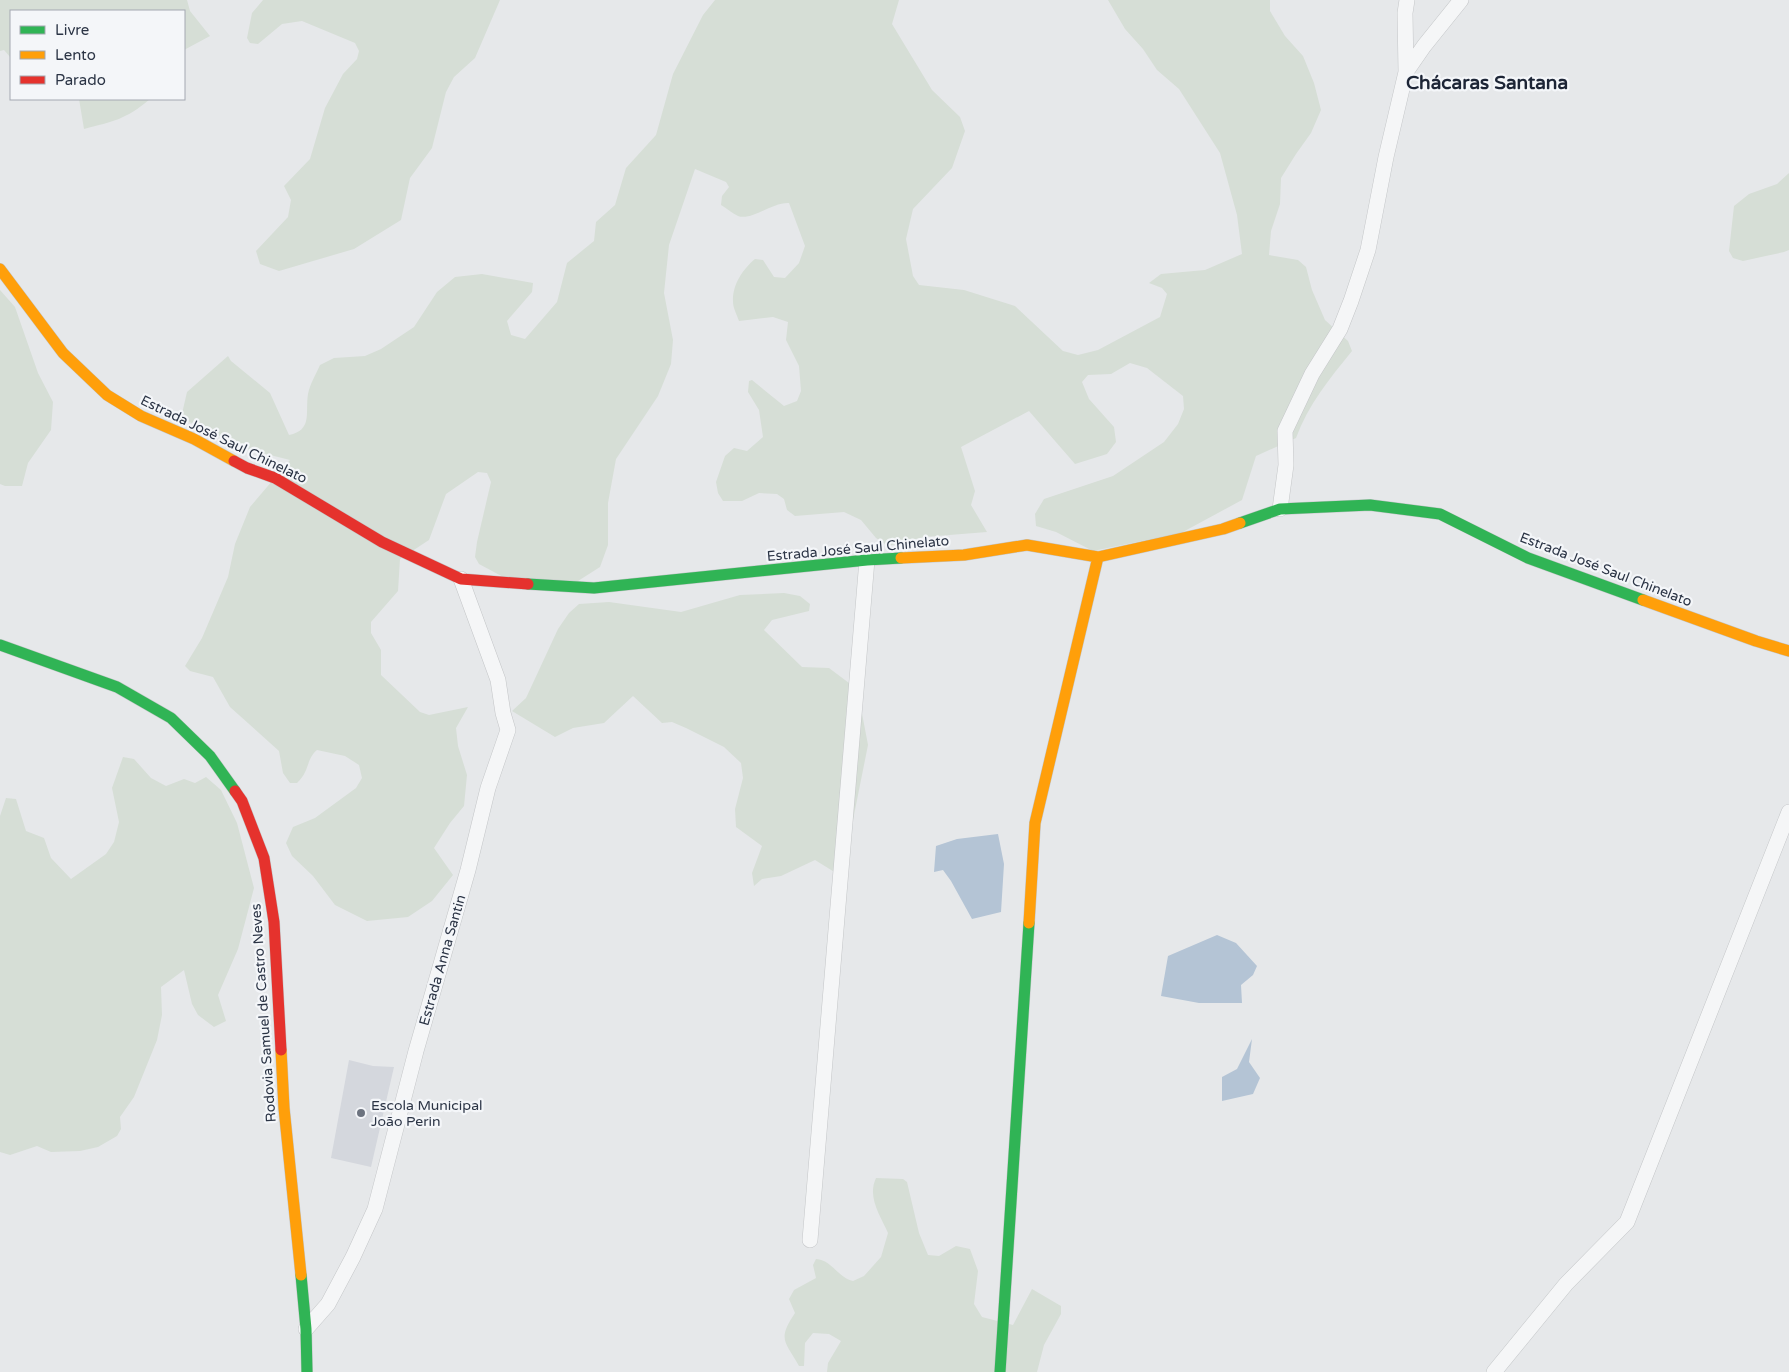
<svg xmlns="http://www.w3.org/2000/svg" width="1789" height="1372" font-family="'Varela Round',sans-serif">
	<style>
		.built { fill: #d4d7dd }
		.green { fill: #d6ded6 }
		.water { fill: #b4c4d5 }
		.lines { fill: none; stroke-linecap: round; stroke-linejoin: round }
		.street-casing { stroke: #c4c6c8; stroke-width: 16 }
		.fast-casing { stroke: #c4c6c8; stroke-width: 12 }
		.slow-casing { stroke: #c4c6c8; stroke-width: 12 }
		.jam-casing { stroke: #c4c6c8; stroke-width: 12 }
		.street { stroke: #f5f6f7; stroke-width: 15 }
		.fast { stroke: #30b455; stroke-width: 11 }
		.slow { stroke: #ff9f0a; stroke-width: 11 }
		.jam { stroke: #e5322d; stroke-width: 11 }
		.poi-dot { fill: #6c737f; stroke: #f4f6f9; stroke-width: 2 }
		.labels { text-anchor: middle; stroke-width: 4.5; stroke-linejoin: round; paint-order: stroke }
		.street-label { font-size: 14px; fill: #2b3445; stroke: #f4f6f9 }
		.poi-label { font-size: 14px; fill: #2b3445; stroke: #f4f6f9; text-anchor: start }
		.district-label { font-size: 19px; font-weight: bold; fill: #1d2536; stroke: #f4f6f9 }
	</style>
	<rect width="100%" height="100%" fill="#e6e8ea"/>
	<path class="built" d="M349,1060L373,1066L394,1067L371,1167L331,1158Z"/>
	<path class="green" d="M0,0H187L190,11L210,36L184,50V11H11V58L4,50L0,51Z
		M263,0H500L475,58L454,77L446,92L432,148L410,178L401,220L354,249L279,271L260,264L256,251L288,217L291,200L284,186L310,159L325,108L343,74L357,59L359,51L355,43L302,21L282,24L258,44L250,43L247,38L252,13Z
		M715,0H899L892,24L932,90L960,117L965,131L952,168L913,209L906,239L913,276L919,285L964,290L1015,306L1063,351L1078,355L1098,350L1160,317L1167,294L1162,288L1149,283L1161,274L1205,270L1242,254L1237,215L1220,153L1179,89L1157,70L1143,49L1125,29L1108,0H1270V11L1285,36L1303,56L1314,83L1321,110L1311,133L1296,154L1281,178L1280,204L1271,231L1269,255L1298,260L1306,267L1312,290L1325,320L1348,341L1352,351C1330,378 1308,405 1296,438L1256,456L1242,500L1181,533L1093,551L1056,532L1036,526L1035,514L1044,499L1113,476L1164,442L1178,424L1184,409L1183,396L1147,368L1130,363L1111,374L1088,375L1082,382L1089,399L1114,427L1116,442L1107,454L1075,464L1029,411L961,447L975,491L971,505L987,532L924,537L888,546L876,538L861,520L844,512L795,516L787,510L784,499L777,494L759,493L742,501H723L718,493L716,482L725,456L734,448L747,451L763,437L759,410L748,392L749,381L752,380L784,406L797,401L801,391L799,366L786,340L788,322L773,317L739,321C737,315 733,308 733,302C732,285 743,269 755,259L763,260L774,277L785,278L799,263L805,246L789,203C772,202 752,221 738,216C732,213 726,208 721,205L722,196L729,187L726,182L695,169L669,245L664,293L673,340L671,364L658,396L616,459L608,503V545L600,567L578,581L507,579L479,564L475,557L477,542L491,482L487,473L478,472L446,494L429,540L400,559L398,591L371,622V633L381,650V675L420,712L429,715L468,707L456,728L458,746L467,775L464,806L450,823L434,848L453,875L432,901L408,917L367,921L335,905L313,876L292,856L286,843L293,827L315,818L356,788L362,778L359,765L345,756L317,750C306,759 310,771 297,783H290L283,773L279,751L230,707L213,677L190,671L185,666L202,638L228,577L235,544L250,507L290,460L250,450L181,418L187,392L228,356L231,361L270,393L289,435C313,430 305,413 308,394C310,384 316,374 320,365L334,358L365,356L381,349L414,327L437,292L455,277L482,274L533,283L532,292L507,321L511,335L525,339L557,302L567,263L594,241L596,222L615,205L626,168L656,135L673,74L703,15Z
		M79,99H150C125,120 114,121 84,129Z
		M1789,173V250L1784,252L1743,261L1733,258L1729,251L1734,206L1749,194L1777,184Z
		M0,290L15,307L38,373L53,402L51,430L28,463L22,486H5L0,484Z
		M784,593L800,596L810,604L809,611L772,620L764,630L802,667L829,668L849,683L860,703L868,745L843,870L836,873L815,860L781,876L762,879L754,886L752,873L762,846L736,827L735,809L743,778L741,763L724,747L686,728L672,722L662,723L633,696L604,723L573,728L555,737L512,711L526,698L558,629L569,613L579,604L609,602L681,612L740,595Z
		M123,757L134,759L151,778L166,786L184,779L195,783L206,777L221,790L237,823L254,888L238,949L218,995L226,1021L214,1027L198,1015L192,1004L184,970L161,987L162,1015L157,1040L134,1097L120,1117L121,1129L117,1136L98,1147L80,1151L51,1152L37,1146L10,1155L0,1152V816L6,798L16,799L26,831L44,838L51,858L71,879L106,854L114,842L119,822L112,788Z
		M876,1178L903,1179L907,1182L919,1233L928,1255L939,1256L956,1246L970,1249L978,1271L974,1304L982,1317L1013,1325L1032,1289L1061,1306V1314L1044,1345L1037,1372H827L828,1363L841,1341L829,1334L813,1333L805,1343L804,1366H799C785,1341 777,1340 795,1313L789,1299L794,1290L816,1278L813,1265L816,1259C832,1260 837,1277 853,1281L864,1276L881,1257L888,1233C880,1215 867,1197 876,1178Z"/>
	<path class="water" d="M998,834L1004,864L1001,912L972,919L951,881L943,870L934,872L936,846L957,839Z
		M1217,935L1236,943L1257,966L1253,975L1241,985L1242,1003H1199L1161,996L1168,956Z
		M1252,1039L1249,1062L1260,1078L1253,1094L1222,1101V1077L1237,1069Z"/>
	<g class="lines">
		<defs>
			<path id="street" d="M1406,72L1424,46L1461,0
				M1280,509L1286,465L1285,431L1312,374L1340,329L1351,301L1368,250L1386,157L1406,72L1405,13L1407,0
				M810,1240L867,560
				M306,1329L328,1304L353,1257L375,1209L416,1051L468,870L488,788L508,730L503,713L498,680L461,579
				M1494,1372L1566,1284L1627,1222L1789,812"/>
			<path id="fast" d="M1240,523L1280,509L1370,505L1440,514L1528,558L1643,600
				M528,584L594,588L867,560L901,558
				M0,645L117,687L171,718L210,756L235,791
				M301,1275L306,1329L307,1372
				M1000,1372L1029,923"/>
			<path id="slow" d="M0,269L63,353L107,395L141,416L194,439L234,461
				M901,558L964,555L1027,545L1098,557L1223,529L1240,523
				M1643,600L1756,641L1789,651
				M1029,923L1035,823L1098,557
				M281,1050L284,1108L301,1275"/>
			<path id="jam" d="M234,461L247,468L275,478L382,542L461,579L528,584
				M235,791L242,801L264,858L274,922L281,1050"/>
		</defs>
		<use href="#street" class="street-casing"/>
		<use href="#fast" class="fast-casing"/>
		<use href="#slow" class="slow-casing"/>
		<use href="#jam" class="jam-casing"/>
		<use href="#street" class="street"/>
		<use href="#fast" class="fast"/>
		<use href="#slow" class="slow"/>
		<use href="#jam" class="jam"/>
	</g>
	<circle class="poi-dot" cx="361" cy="1113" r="5"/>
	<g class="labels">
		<g class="street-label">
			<text transform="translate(224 439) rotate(26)" y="5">Estrada José Saul Chinelato</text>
			<text transform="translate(858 548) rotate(-5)" y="5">Estrada José Saul Chinelato</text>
			<text transform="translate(1606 569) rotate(21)" y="5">Estrada José Saul Chinelato</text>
			<text transform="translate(442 960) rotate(-74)" y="5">Estrada Anna Santin</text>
			<text transform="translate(263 1013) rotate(-94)" y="5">Rodovia Samuel de Castro Neves</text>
		</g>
		<g class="poi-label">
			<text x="371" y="1110">Escola Municipal<tspan x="371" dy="16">João Perin</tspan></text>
		</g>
		<g class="district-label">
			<text x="1487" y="89">Chácaras Santana</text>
		</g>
	</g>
	<rect x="10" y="10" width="175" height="90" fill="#f4f6f9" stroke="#a4a8b1"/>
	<rect x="20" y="26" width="25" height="8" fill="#30b455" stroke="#a4a8b1"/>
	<text x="55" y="35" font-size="15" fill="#2b3445">Livre</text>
	<rect x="20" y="51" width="25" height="8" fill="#ff9f0a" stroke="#a4a8b1"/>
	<text x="55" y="60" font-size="15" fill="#2b3445">Lento</text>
	<rect x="20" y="76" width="25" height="8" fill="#e5322d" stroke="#a4a8b1"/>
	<text x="55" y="85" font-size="15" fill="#2b3445">Parado</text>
</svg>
